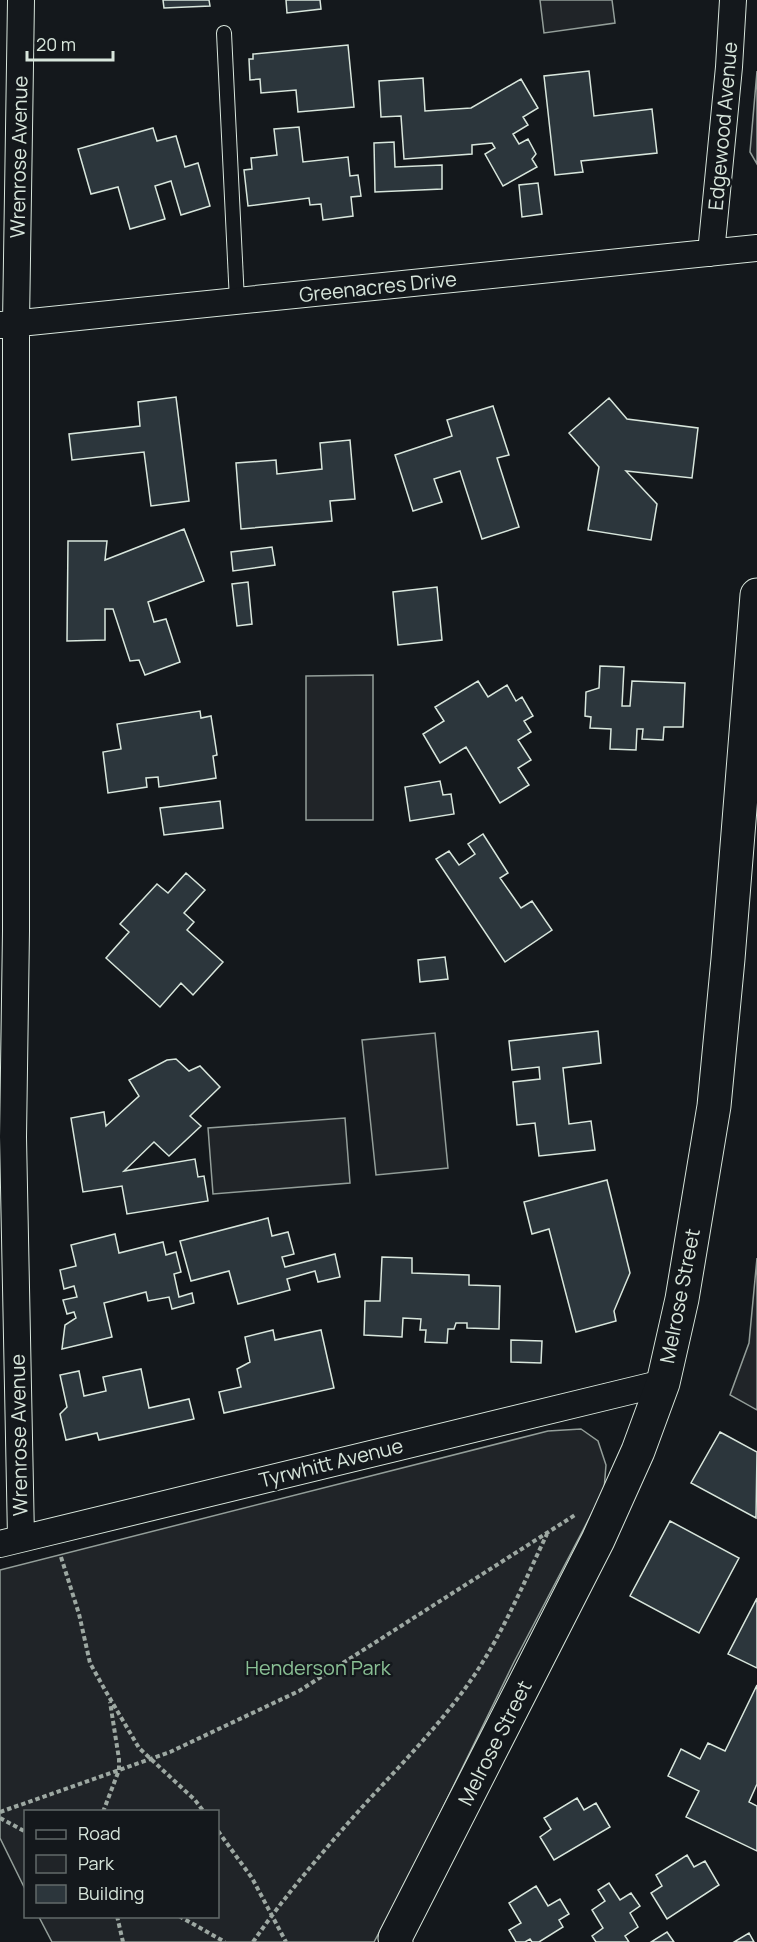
<svg xmlns="http://www.w3.org/2000/svg" width="757" height="1942" font-family="Manrope,sans-serif">
	<style>
		.green { fill: #202428; stroke: #939e99; stroke-width: 1.5 }
		.building { fill: #2c363c; stroke: #d8e6dc; stroke-width: 1.5 }
		.lines { fill: none; stroke-linecap: round; stroke-linejoin: round }
		.lane-casing { stroke: #d8e6dc; stroke-width: 16 }
		.street-casing { stroke: #d8e6dc; stroke-width: 28 }
		.secondary-casing { stroke: #d8e6dc; stroke-width: 35 }
		.path { stroke: #9da8a2; stroke-width: 4; stroke-dasharray: 4.5 3; stroke-linecap: butt }
		.lane { stroke: #14181c; stroke-width: 14 }
		.street { stroke: #14181c; stroke-width: 26 }
		.secondary { stroke: #14181c; stroke-width: 33 }
		.labels { text-anchor: middle; stroke-width: 4.5; stroke-linejoin: round; paint-order: stroke }
		.street-label { font-size: 20px; fill: #d8e6dc; stroke: #14181c }
		.park-label { font-size: 20px; fill: #8ac095; stroke: #14181c }
	</style>
	<rect width="100%" height="100%" fill="#14181c"/>
	<path class="green" d="M540,0H612L615,23L544,33Z
		M757,71V164L750,152Z
		M373,675V820H306V676Z
		M435,1033L448,1168L376,1175L362,1040Z
		M345,1118L350,1183L213,1194L208,1128Z
		M757,1258V1410L730,1395L749,1343Z
		M581,1429L598,1441L606,1465L604,1490L514,1662L406,1883L374,1942H52L39,1917L218,1916V1812H26L25,1889L0,1838V1570L548,1431Z"/>
	<path class="building" d="M163,0H209L210,6L164,8Z
		M286,0H320L321,9L287,13Z
		M348,45L354,107L298,112L296,90L261,93L260,79L250,80L249,59H253V54Z
		M589,71L594,116L652,109L657,153L581,161L583,172L555,175L544,76Z
		M423,78L425,111L471,108L521,79L538,108L523,117L528,125L513,134L519,144L528,139L536,154L532,159L537,167L503,186L485,154L495,148L492,143L472,145V154L404,159L401,116L381,117L379,81Z
		M299,127L303,162L348,157L350,176L358,175L361,196L351,197L353,216L323,220L321,204L310,205L309,198L248,206L244,170L252,169L251,158L277,155L274,129Z
		M153,128L157,141L176,136L185,167L198,163L210,206L181,215L171,181L155,186L165,219L130,229L118,187L91,194L78,149Z
		M394,142L395,167L442,165V189L375,192L374,143Z
		M538,183L542,214L522,217L519,185Z
		M176,397L189,501L151,506L144,452L72,460L69,434L140,426L138,402Z
		M609,398L627,419L698,428L692,478L626,471L657,504L651,540L588,530L599,467L569,433Z
		M493,406L509,455L497,458L519,527L482,539L460,471L434,479L442,502L413,511L395,455L452,436L447,420Z
		M350,440L355,499L330,501L332,521L241,529L236,463L276,460L277,474L322,469L320,443Z
		M184,529L204,581L148,602L154,622L166,619L180,662L145,675L139,660L130,661L113,609H105V640L67,641L68,541H107L105,560Z
		M272,547L275,565L233,571L231,552Z
		M248,582L252,624L237,626L232,584Z
		M437,587L442,640L398,645L393,592Z
		M600,666L624,667L622,706H630L632,681L685,683L683,727H664L663,740L642,739L643,729H637L636,750L610,749L611,729L590,728L591,717L585,716L586,692L599,688Z
		M478,681L488,697L507,685L516,701L522,697L533,716L524,721L531,732L518,740L531,760L518,768L529,785L500,803L466,747L440,763L423,734L444,721L435,707Z
		M200,711L201,718L211,716L217,755L213,756L216,778L159,787L158,777L146,778L147,787L108,793L103,752L121,749L117,724Z
		M440,781L443,795L451,794L454,814L410,821L405,787Z
		M220,801L223,828L164,835L160,808Z
		M483,834L508,873L500,878L521,908L532,901L552,930L505,962L436,859L449,851L459,865L475,854L468,844Z
		M186,873L205,890L184,913L194,922L187,930L223,962L193,995L181,983L160,1007L106,958L129,932L120,924L157,884L168,893Z
		M445,957L448,979L420,982L418,960Z
		M598,1031L601,1063L563,1068L569,1124L591,1121L595,1150L539,1156L535,1123L517,1125L513,1082L540,1079L539,1067L512,1070L509,1041Z
		M176,1059L189,1071L200,1066L220,1087L190,1116L201,1126L169,1156L154,1142L124,1171L195,1159L198,1177L204,1176L208,1201L127,1214L122,1186L83,1192L71,1118L104,1112L106,1126L139,1096L129,1080L167,1060Z
		M607,1180L630,1273L614,1311L616,1321L576,1332L549,1229L532,1234L524,1202Z
		M268,1218L272,1236L288,1232L294,1254L282,1257L285,1267L335,1254L340,1277L318,1282L315,1271L287,1279L290,1290L238,1304L229,1271L191,1281L180,1241Z
		M115,1234L119,1253L163,1242L166,1255L176,1252L181,1272L174,1274L179,1297L192,1293L194,1303L172,1309L169,1297L148,1301L146,1292L104,1303L112,1337L62,1349L65,1325L76,1318L74,1312L67,1314L63,1300L77,1297L74,1286L64,1289L60,1270L76,1266L71,1245Z
		M382,1257L412,1258V1273L469,1275V1285L500,1286L499,1329L467,1328V1323H456L454,1329H448L447,1343L425,1342L426,1330H420L421,1319L403,1318L402,1337L364,1335L365,1301H380Z
		M273,1330L275,1340L321,1330L334,1388L224,1413L219,1392L241,1387L237,1369L250,1362L245,1337Z
		M511,1340L542,1341L541,1363L511,1362Z
		M141,1369L149,1408L189,1399L194,1419L99,1440L97,1433L66,1440L60,1414L67,1407L60,1375L79,1371L84,1396L106,1391L103,1377Z
		M720,1432L757,1452L756,1518L691,1483Z
		M670,1521L739,1558L699,1633L630,1596Z
		M757,1598V1668L728,1654Z
		M757,1685V1784L749,1802L757,1806V1851L686,1817L699,1791L668,1776L681,1749L700,1759L708,1743L725,1751Z
		M577,1798L584,1810L596,1803L610,1827L554,1860L540,1837L551,1829L544,1818Z
		M687,1855L694,1867L705,1861L719,1885L667,1919L651,1893L662,1886L656,1875Z
		M609,1883L620,1900L631,1893L640,1906L630,1913L638,1927L625,1936L629,1942H596L592,1936L603,1928L592,1910L605,1901L598,1890Z
		M536,1886L548,1906L560,1899L569,1914L559,1920L563,1927L539,1942H532L530,1939L525,1942H516L509,1930L521,1923L509,1903Z
		M667,1932L674,1942H651Z
		M749,1933L754,1942H734Z"/>
	<g class="lines">
		<defs>
			<path id="lane" d="M224,33L237,301"/>
			<path id="street" d="M21,0L16,323V931L13,1137L21,1538
				M711,253L729,67L733,0
				M0,325L757,248
				M0,1544L663,1383"/>
			<path id="secondary" d="M396,1942L395,1938L598,1540L638,1451L663,1383L682,1299L714,1106L728,959L757,595"/>
		</defs>
		<use href="#lane" class="lane-casing"/>
		<use href="#street" class="street-casing"/>
		<use href="#secondary" class="secondary-casing"/>
		<path class="path" d="M61,1557L79,1614L90,1663L105,1690L139,1748L195,1800L204,1812
			M0,1812L170,1752L299,1691L575,1515
			M103,1812L119,1770V1759L110,1702
			M0,1818L26,1832
			M218,1831L252,1878L286,1942
			M117,1916L123,1942
			M179,1916L225,1942
			M253,1942C284,1897 320,1855 356,1814C398,1767 445,1721 479,1668C506,1626 526,1578 547,1534"/>
		<use href="#lane" class="lane"/>
		<use href="#street" class="street"/>
		<use href="#secondary" class="secondary"/>
	</g>
	<g class="labels">
		<g class="street-label">
			<text transform="translate(723 126) rotate(-85)" y="7">Edgewood Avenue</text>
			<text transform="translate(19 157) rotate(-89)" y="7">Wrenrose Avenue</text>
			<text transform="translate(378 287) rotate(-6)" y="7">Greenacres Drive</text>
			<text transform="translate(680 1296) rotate(-79)" y="7">Melrose Street</text>
			<text transform="translate(19 1435) rotate(-91)" y="7">Wrenrose Avenue</text>
			<text transform="translate(331 1463) rotate(-14)" y="7">Tyrwhitt Avenue</text>
			<text transform="translate(495 1743) rotate(-63)" y="7">Melrose Street</text>
		</g>
		<g class="park-label">
			<text x="318" y="1675">Henderson Park</text>
		</g>
	</g>
	<rect x="24" y="1810" width="195" height="108" fill="#14181c" stroke="#626a69" stroke-width="1.5"/>
	<rect x="36" y="1830" width="30" height="9" fill="#14181c" stroke="#626a69" stroke-width="1.5"/>
	<text x="78" y="1840" font-size="18" fill="#d8e6dc">Road</text>
	<rect x="36" y="1855" width="30" height="18" fill="#202428" stroke="#626a69" stroke-width="1.5"/>
	<text x="78" y="1870" font-size="18" fill="#d8e6dc">Park</text>
	<rect x="36" y="1885" width="30" height="18" fill="#2c363c" stroke="#626a69" stroke-width="1.5"/>
	<text x="78" y="1900" font-size="18" fill="#d8e6dc">Building</text>
	<path d="M27 51v9h86v-9" fill="none" stroke="#d8e6dc" stroke-width="3"/>
	<text x="36" y="51" font-size="18" fill="#d8e6dc" stroke="#14181c" stroke-width="4.5" paint-order="stroke">20 m</text>
</svg>
